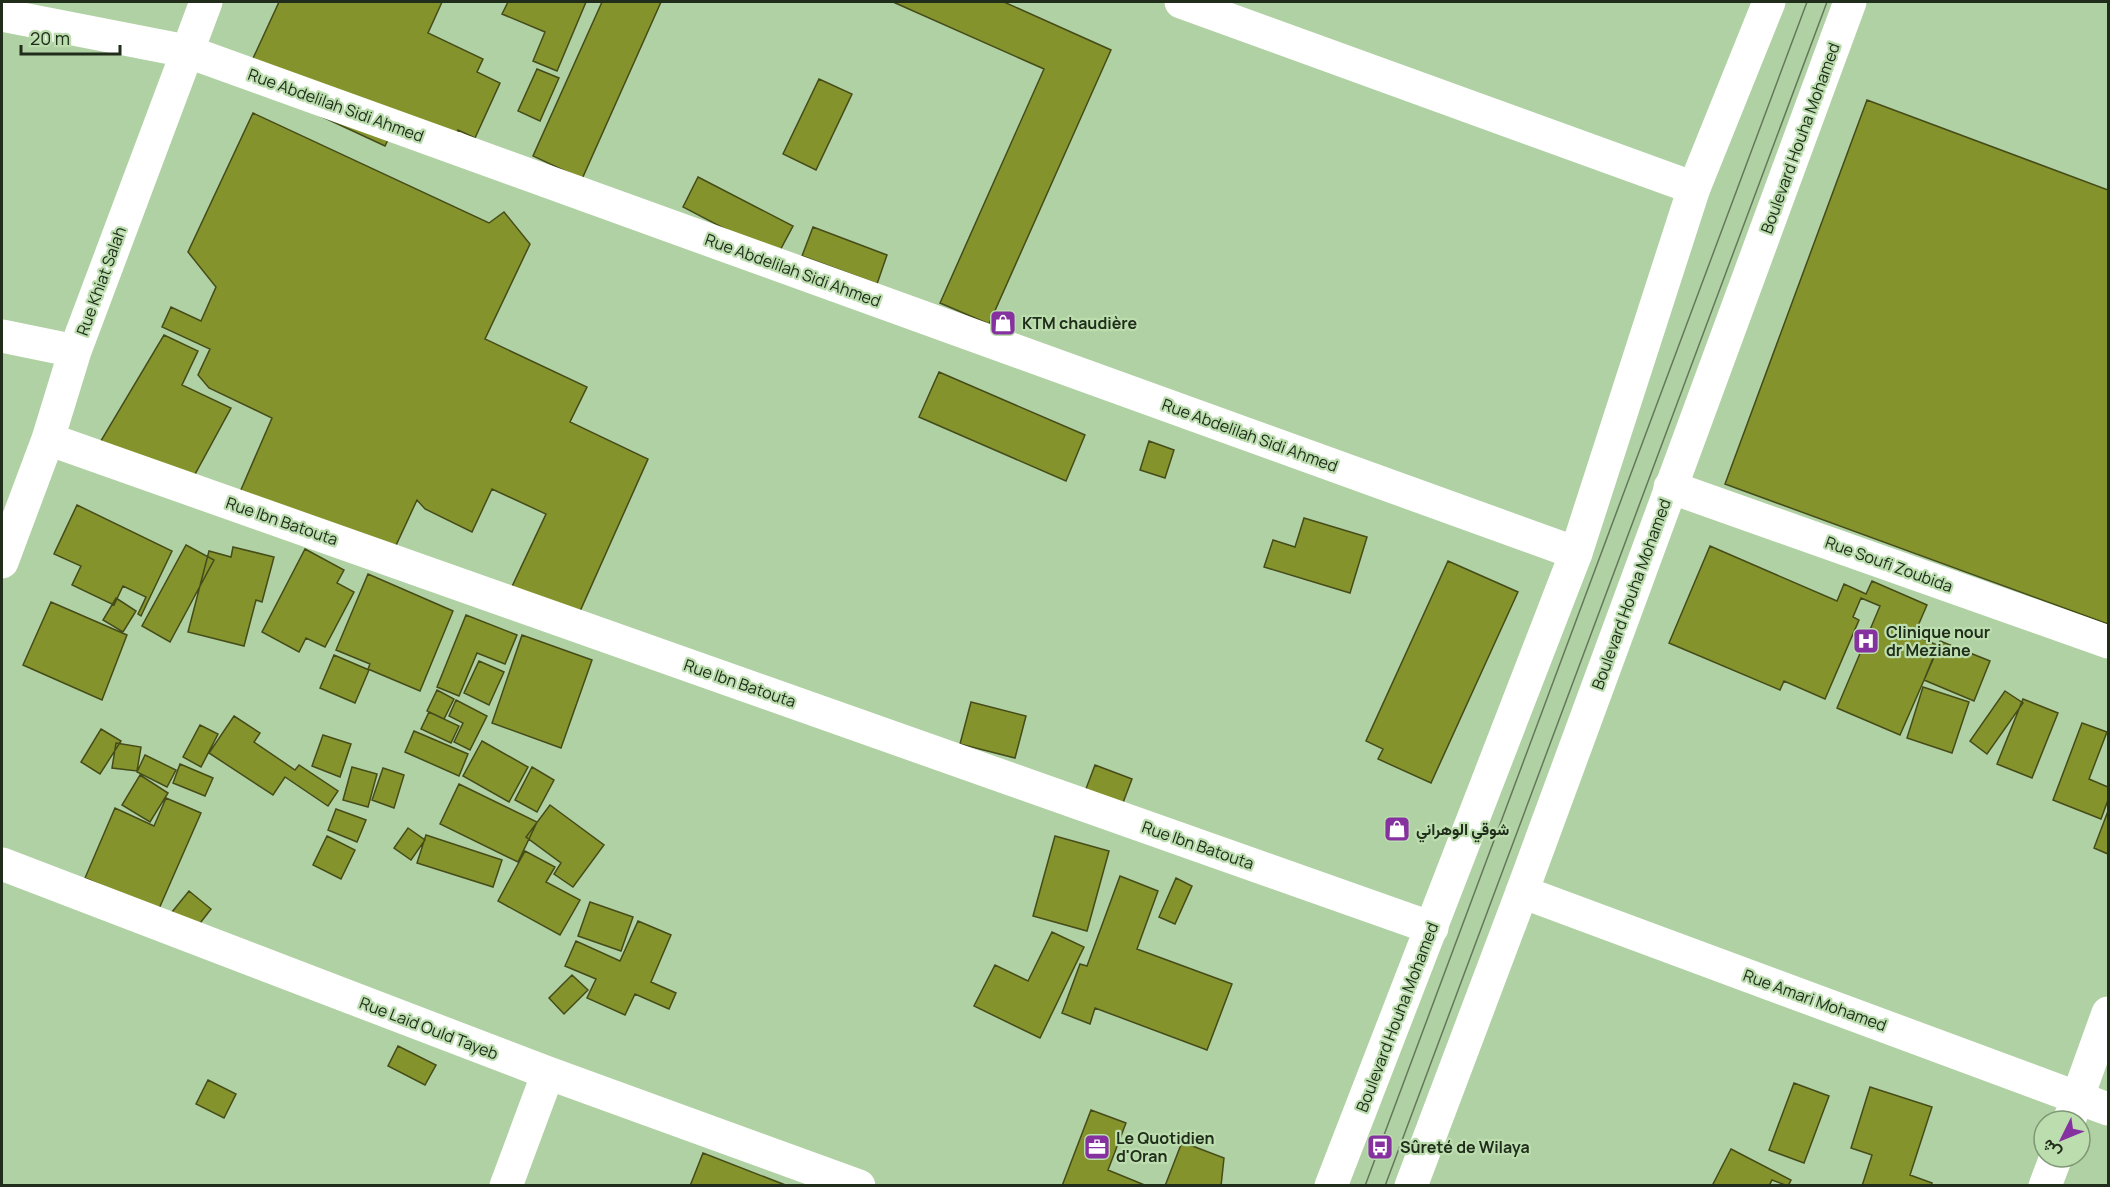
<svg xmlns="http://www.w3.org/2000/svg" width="2110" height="1187" font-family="Manrope,Vazirmatn,sans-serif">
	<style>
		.building { fill: #84932b; stroke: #454c1a; stroke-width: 1.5 }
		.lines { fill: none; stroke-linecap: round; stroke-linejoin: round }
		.street { stroke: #fff; stroke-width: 33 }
		.secondary { stroke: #fff; stroke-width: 33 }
		.primary { stroke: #fff; stroke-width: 33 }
		.tram { stroke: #63795a; stroke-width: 1.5 }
		.labels { text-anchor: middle; stroke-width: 4.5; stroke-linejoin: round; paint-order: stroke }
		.street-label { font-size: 16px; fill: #202d1b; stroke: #bcdeaf }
		.poi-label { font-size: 16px; font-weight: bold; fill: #202d1b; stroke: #bcdeaf; text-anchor: start }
	</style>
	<rect width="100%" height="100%" fill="#b0d1a3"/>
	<path class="building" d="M279,2H442L428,33L483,59L477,72L500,83L475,138L458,130L451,144L398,119L385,146L243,80Z
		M508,2H586L557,71L533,61L545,32L502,14Z
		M602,2H661L582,179L533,156Z
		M893,2H1004L1111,50L989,324L940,303L1044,69Z
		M537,69L559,78L540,121L518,111Z
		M819,79L852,94L816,170L783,154Z
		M1867,100L2108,190V624L1725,484Z
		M253,113L489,223L504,212L530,244L485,339L587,387L570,422L648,459L577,618L509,593L546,514L492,489L472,532L425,509L417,500L392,554L240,492L272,418L209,388L198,375L210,349L162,327L171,307L201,321L216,287L188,252Z
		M698,177L793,226L777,256L683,207Z
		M813,227L887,255L877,284L802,256Z
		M164,335L198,351L182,385L231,408L194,476L99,444Z
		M939,372L1085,435L1066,481L919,417Z
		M1149,441L1174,450L1165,478L1140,470Z
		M77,505L172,551L141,616L138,614L146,597L123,586L114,605L72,585L81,566L54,554Z
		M1304,518L1367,537L1350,593L1264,567L1273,540L1295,547Z
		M186,545L214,560L170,642L142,626Z
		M1710,546L1837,601L1844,584L1866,594L1872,581L1927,605L1914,635L1939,646L1900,735L1837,708L1880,606L1861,598L1853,617L1859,620L1825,699L1784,681L1780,690L1669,643Z
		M233,547L274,557L262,602L256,600L244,646L188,632L209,551L231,557Z
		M305,549L344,570L337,583L354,592L325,647L306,638L299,652L262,632Z
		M1448,561L1518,592L1431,783L1378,759L1383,749L1366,741Z
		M368,574L453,611L420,691L368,669L370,664L336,650Z
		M116,598L136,611L123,632L103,620Z
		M51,602L127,635L102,700L23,665Z
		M466,615L517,635L505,664L477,653L459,696L437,687Z
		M522,635L592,660L561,748L492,723Z
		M1940,641L1990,661L1974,701L1924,680Z
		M334,655L369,670L355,703L320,688Z
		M479,661L504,672L489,705L464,693Z
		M1923,687L1969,702L1952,753L1907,738Z
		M437,690L454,699L444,719L427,711Z
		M2005,691L2023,703L1987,754L1970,741Z
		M2023,699L2058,713L2032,778L1997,764Z
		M456,700L487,716L470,750L454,742L463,723L449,716Z
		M971,702L1026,716L1015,758L960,744Z
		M429,712L459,726L451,743L421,729Z
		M234,716L260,733L254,742L295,770L299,765L338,791L328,806L285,777L273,795L209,753Z
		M2082,723L2107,732L2089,779L2108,787V800L2101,819L2053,800Z
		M200,725L218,734L201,767L183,757Z
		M101,729L121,741L100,774L81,762Z
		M414,731L468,754L459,776L405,752Z
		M323,735L351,744L340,777L312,766Z
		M482,741L528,767L509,802L463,776Z
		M116,743L141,747L137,771L112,768Z
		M145,755L176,770L167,787L137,772Z
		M180,764L213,778L205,796L173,783Z
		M1095,765L1132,779L1121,808L1084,794Z
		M352,767L377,774L368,807L343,800Z
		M532,767L554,780L537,812L515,800Z
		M383,768L404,775L394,808L372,800Z
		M140,775L168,793L150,822L122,805Z
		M459,784L537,822L518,862L440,824Z
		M166,798L201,813L158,911L85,878L115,808L154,826Z
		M550,805L604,845L573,887L554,874L561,863L526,837Z
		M336,809L366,820L357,842L328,830Z
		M2108,811V854L2094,848Z
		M408,828L425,840L411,860L394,848Z
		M426,835L502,860L493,887L417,863Z
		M327,836L355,850L341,879L313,865Z
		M1055,836L1109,851L1087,931L1033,916Z
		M525,851L555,867L546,882L580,900L560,935L498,901Z
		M1120,876L1158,891L1137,949L1232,984L1207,1050L1095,1008L1090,1024L1062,1013L1080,964L1087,966Z
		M1176,878L1192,886L1175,924L1159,917Z
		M189,891L211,909L194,931L172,912Z
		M590,902L633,917L621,951L578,936Z
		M638,921L671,935L651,982L676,993L669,1009L635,994L625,1015L587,998L596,979L565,966L576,941L620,961Z
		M1052,932L1084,947L1040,1038L974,1006L995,965L1028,981Z
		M572,975L588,990L564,1014L549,998Z
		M398,1046L436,1065L425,1085L388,1066Z
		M208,1080L236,1094L224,1118L196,1104Z
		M1794,1083L1829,1096L1804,1163L1769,1150Z
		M1870,1087L1932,1107L1910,1175L1932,1183L1931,1186H1862L1872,1155L1851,1148Z
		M1091,1110L1126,1123L1108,1170L1147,1186H1062Z
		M1182,1142L1224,1158L1221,1186H1165Z
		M1731,1149L1791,1180L1788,1186L1772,1180L1769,1186H1712Z
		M703,1153L788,1186H690Z"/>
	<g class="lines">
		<path class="street" d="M1181,2L1694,188
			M2,15L186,51L1576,553
			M2,336L75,351
			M48,439L1432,928
			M2,562L48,439L75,351L206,2
			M2,864L548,1073L859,1186
			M1522,892L2108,1109
			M2069,1121L2108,1013
			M506,1186L548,1073
			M2045,1186L2056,1157"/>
		<path class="secondary" d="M1670,487L2108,642"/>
		<path class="primary" d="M1331,1186L1576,553L1694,188L1769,2
			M1411,1186L1522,892L1850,2"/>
		<path class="tram" d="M1365,1186L1807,2
			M1385,1186L1827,2"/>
	</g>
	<defs>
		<symbol id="shop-square" viewBox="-11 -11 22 22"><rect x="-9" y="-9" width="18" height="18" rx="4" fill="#85319f" stroke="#bcdeaf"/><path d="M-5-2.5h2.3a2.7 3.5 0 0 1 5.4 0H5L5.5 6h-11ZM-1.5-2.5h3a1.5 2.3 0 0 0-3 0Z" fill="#fff"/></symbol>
		<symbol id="hospital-square" viewBox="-11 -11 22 22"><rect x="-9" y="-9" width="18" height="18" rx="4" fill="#85319f" stroke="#bcdeaf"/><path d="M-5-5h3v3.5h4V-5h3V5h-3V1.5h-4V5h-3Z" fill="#fff"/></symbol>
		<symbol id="office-square" viewBox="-11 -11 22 22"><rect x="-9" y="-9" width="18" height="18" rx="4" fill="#85319f" stroke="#bcdeaf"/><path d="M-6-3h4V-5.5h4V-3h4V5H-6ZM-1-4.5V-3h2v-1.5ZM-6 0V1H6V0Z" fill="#fff"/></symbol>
		<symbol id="bus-square" viewBox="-11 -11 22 22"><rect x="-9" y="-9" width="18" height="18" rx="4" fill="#85319f" stroke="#bcdeaf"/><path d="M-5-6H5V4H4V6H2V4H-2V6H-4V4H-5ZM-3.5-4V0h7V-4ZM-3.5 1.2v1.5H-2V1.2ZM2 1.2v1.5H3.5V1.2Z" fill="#fff"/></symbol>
	</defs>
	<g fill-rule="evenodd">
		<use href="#shop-square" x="988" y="308" width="30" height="30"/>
		<use href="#hospital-square" x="1851" y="626" width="30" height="30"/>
		<use href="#shop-square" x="1382" y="814" width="30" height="30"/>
		<use href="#office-square" x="1082" y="1132" width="30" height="30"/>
		<use href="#bus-square" x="1365" y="1132" width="30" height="30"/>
	</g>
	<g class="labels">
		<g class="street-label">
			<text transform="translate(336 105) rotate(20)" y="6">Rue Abdelilah Sidi Ahmed</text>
			<text transform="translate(1800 138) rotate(-70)" y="6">Boulevard Houha Mohamed</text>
			<text transform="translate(793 270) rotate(20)" y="6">Rue Abdelilah Sidi Ahmed</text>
			<text transform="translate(101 281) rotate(-70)" y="6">Rue Khiat Salah</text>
			<text transform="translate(1250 435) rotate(20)" y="6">Rue Abdelilah Sidi Ahmed</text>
			<text transform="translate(282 521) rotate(19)" y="6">Rue Ibn Batouta</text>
			<text transform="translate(1889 564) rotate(20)" y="6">Rue Soufi Zoubida</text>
			<text transform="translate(1631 594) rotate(-70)" y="6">Boulevard Houha Mohamed</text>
			<text transform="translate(740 683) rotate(19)" y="6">Rue Ibn Batouta</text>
			<text transform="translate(1198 845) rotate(19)" y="6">Rue Ibn Batouta</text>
			<text transform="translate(1815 1000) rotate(20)" y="6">Rue Amari Mohamed</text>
			<text transform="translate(1397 1017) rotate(-69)" y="6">Boulevard Houha Mohamed</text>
			<text transform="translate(429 1028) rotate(21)" y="6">Rue Laid Ould Tayeb</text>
		</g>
		<g class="poi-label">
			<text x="1022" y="329">KTM chaudière</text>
			<text x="1886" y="638">Clinique nour<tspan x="1886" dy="18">dr Meziane</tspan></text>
			<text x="1416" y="835">شوقي الوهراني</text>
			<text x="1116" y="1144">Le Quotidien<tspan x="1116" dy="18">d'Oran</tspan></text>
			<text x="1400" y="1153">Sûreté de Wilaya</text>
		</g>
	</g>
	<rect width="2110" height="1187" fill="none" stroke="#202d1b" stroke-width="6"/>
	<g transform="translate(2062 1139) rotate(227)"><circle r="28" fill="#bcdeaf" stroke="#7e9774" stroke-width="1.5"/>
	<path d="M0-4.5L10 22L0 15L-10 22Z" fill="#85319f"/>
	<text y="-9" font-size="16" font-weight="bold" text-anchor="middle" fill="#202d1b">ش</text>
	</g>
	<path d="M21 45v9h99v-9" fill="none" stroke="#202d1b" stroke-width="3"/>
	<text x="30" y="45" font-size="18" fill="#202d1b" stroke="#bcdeaf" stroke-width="4.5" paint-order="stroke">20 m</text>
</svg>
